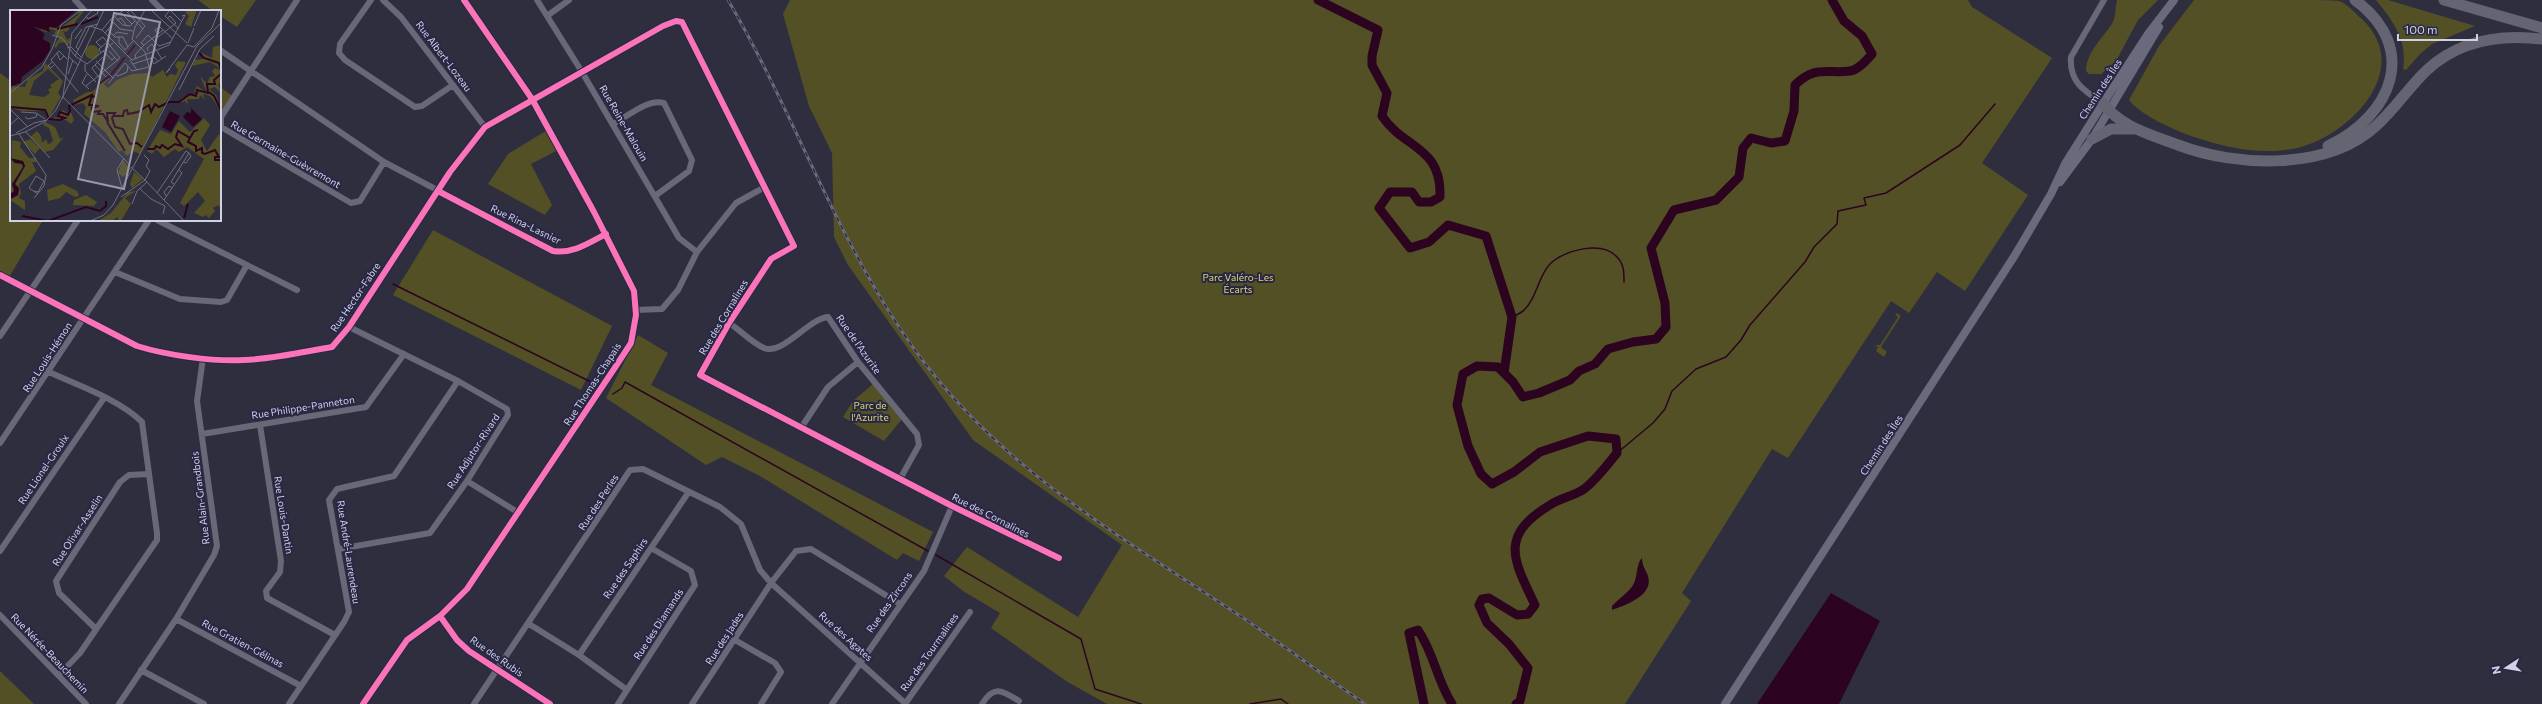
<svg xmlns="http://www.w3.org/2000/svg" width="2542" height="704" font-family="Commissioner,sans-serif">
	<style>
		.green { fill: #535026 }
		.water { fill: #2c0420 }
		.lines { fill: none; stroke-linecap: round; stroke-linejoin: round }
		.stream { stroke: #2c0420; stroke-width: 1.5 }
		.river { stroke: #2c0420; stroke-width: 9 }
		.street { stroke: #696878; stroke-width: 6 }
		.secondary { stroke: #6b6a7d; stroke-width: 8 }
		.highway { stroke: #646472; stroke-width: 11 }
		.rail-casing { stroke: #6a6a78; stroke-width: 3 }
		.rail { stroke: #292746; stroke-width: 1.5; stroke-dasharray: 4.5; stroke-linecap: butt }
		.cycleway-casing { stroke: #292746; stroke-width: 8 }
		.cycleway { stroke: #fb73b8; stroke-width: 6 }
		.labels { text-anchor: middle; stroke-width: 4; stroke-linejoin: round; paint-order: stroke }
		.street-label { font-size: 10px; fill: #d0d1e5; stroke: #292746 }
		.park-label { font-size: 10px; fill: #dad372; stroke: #292746 }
		.inset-river { fill: none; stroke: #2c0420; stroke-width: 2 }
		.inset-road { fill: none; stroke: #6f6f81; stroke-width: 1 }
		.view { fill: #9898ab; fill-opacity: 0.15; stroke: #9898ab; stroke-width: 2 }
		.inset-edge { fill: none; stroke: #d0d1e5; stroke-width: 2 }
	</style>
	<rect width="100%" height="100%" fill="#2f2e3f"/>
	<path class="green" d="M198,0H256L237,27L220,16V11H213Z
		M790,0H1968L1972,7L2052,58L1982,163L2028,195L1965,291L1937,272L1909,313L1891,301L1788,458L1772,449L1682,593L1691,601L1625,704H1107L1066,681L991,628L1000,613L963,591L944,576L967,547L1078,617L1122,545L973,440L848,265L834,237L832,153L809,106L783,14Z
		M2117,0H2158L2138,20L2116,61L2101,74H2089L2086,71C2086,52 2104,37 2113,22C2116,16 2115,7 2117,0Z
		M2194,0C2231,0 2268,0 2306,0C2315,0 2330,0 2339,1C2348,4 2355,13 2362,19C2411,66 2358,126 2310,144C2272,158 2230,149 2194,137C2176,131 2140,115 2129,100L2159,46Z
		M2376,0H2388L2475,26L2432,44L2420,54L2406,70L2403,69C2408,40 2393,21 2376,0Z
		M0,73L11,81V220H43L8,279L0,275Z
		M220,87L234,97L220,122Z
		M549,129L560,149L531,164L552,205L545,215L488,184L508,154Z
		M433,230L612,326L581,390L393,295Z
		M1897,313L1901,316L1881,347L1887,352L1884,357L1876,351L1878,347L1875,345H1880L1898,317L1895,315Z
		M638,335L668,353L651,385L933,532L919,561L903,553L897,560L760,476L722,457L706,465L606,398Z
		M873,384L902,419L884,441L843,417L853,401Z
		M0,671L34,704H0Z"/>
	<path class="water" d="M1642,558C1642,566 1646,570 1648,576C1654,596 1625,605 1612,610V606C1618,599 1628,593 1633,585C1638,577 1636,563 1642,558Z
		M1831,593L1880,621L1839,704H1757Z"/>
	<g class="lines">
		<path class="stream" d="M393,284L593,383
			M1512,317C1516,315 1522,313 1525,309C1537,298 1538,276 1550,264C1564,250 1602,240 1617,257C1624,264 1624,272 1624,282
			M613,394L622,388L625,382L928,551
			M1617,453L1653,423L1665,409L1672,391L1696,369L1726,357L1741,340L1750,325L1805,262L1814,247L1837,224L1838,211L1866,205L1864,198L1886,193L1960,145L1995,104
			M936,555L1081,639L1095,689L1141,704
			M1250,704L1281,699L1288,704"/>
		<path class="river" d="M1318,0L1378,30L1372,56V65L1387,93L1382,116C1404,149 1442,146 1440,197L1431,202H1419L1412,192H1390L1379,208L1410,248L1429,242L1448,225L1486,236L1512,317L1504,373
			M1424,704L1409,633L1418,630C1434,653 1437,681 1452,704
			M1516,704L1520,701L1528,668L1509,644L1487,623L1479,605L1482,599L1489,598L1517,615L1528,614L1535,605C1513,559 1499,536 1550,505C1560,498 1574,496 1584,489C1596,480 1607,465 1617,453L1616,439L1588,436L1540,452L1514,472L1492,484L1481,474L1468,446L1457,405L1463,374L1477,366L1498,367L1513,382L1523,397L1539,393L1570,380L1579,371L1595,364L1608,349L1633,342L1656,339L1666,327L1665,303L1651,248L1674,210L1716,200L1739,177L1743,148L1751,138L1771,143L1785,141L1794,111L1795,85C1815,65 1827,74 1850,71C1858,70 1867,60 1872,54L1862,36L1844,21L1832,0"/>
		<path class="street" d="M75,0L85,11
			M152,0L163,11
			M297,0L221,117V127L351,203L360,201L384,162
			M371,0L340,44L339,53L345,60L415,107L422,106L453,85
			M383,0L401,17L485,127
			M537,0L582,72L679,238L697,252
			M547,16L569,0
			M220,50L384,162L553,251C573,254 589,243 606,234
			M2103,103C2084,91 2069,82 2071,57L2104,0
			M613,124C627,117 648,98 664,103L692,160L689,171L655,196
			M157,220L297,290
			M115,272L180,299L221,302L227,300L247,265
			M0,275L137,346C166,355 213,362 244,360C273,359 303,352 332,347L349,327L450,172L485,127L663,26L676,21L682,22L794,246L771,259L729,323L700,375L952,506L1059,558
			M636,310L662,309L678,290L697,252L736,203L765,187
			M729,323C740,330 752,343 764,348C782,356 808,319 828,317L858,362L917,434L919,445L900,479
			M0,336L78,220
			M49,372C79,386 118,399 142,422L157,533V540L80,653L59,675
			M260,425L281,561L280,572L266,591L267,598L335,635
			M801,428L828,387L858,362
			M202,434L366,407L404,354
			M0,443L149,220
			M467,481L519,513
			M339,549L430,533L467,481L508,415L507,409L458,381L349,327
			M0,551L104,398
			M0,615L86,704
			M440,616L457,640L469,651L550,704
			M176,619L301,686
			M529,624L579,655L627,690
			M96,629L59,593L56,581L120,482L129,475L149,474
			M735,640L775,663L781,672L761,704
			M579,655L688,493
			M141,670L204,704
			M119,704L176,619L214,555L217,546L197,401L203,358
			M289,704L344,622L349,612L329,500L337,489L394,476L458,381
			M363,704L407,640L440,616L467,589L616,366L631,343L636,315L634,291L594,212L532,99L464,0
			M474,704L630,470L643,469L720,507L741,524L760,570L771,583L906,704
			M618,704L695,585L691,571L651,548
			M692,704L771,583L796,551L811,549L900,604
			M832,704L924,571L952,506
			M905,704L970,612
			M982,704C994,684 1003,691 1019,701"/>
		<path class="secondary" d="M2060,182L2092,139L2159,27
			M1725,704L2015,255L2051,194L2065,164L2109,94L2148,34L2174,0"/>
		<path class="highway" d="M2444,0L2542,28
			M2103,103C2120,127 2152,135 2178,145C2236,167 2327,171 2376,126C2395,109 2409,87 2427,70C2459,40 2500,34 2542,39
			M2092,139L2111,129H2135
			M2328,146C2392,116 2420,48 2355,0"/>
		<defs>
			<path id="rail" d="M728,0C796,116 839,248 920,357C1008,475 1130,542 1249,622C1288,649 1326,677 1365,704"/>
		</defs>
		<use href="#rail" class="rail-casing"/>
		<use href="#rail" class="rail"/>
		<defs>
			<path id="cycleway" d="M438,191L553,251C573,254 589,243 606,234
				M0,275L137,346C166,355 213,362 244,360C273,359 303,352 332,347L349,327L450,172L485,127L663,26L676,21L682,22L794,246L771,259L729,323L700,375L952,506L1059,558
				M440,616L457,640L469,651L550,704
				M363,704L407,640L440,616L467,589L616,366L631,343L636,315L634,291L594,212L532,99L464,0"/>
		</defs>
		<use href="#cycleway" class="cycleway-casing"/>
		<use href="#cycleway" class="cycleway"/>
	</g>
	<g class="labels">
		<g class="street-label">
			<text transform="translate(444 56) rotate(53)" y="4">Rue Albert-Lozeau</text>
			<text transform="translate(2100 89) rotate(-57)" y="4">Chemin des Îles</text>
			<text transform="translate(624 123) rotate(60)" y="4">Rue Reine-Malouin</text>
			<text transform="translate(286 154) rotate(30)" y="4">Rue Germaine-Guèvremont</text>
			<text transform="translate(526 224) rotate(26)" y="4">Rue Rina-Lasnier</text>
			<text transform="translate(355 297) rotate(-56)" y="4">Rue Hector-Fabre</text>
			<text transform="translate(723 317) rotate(-59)" y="4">Rue des Cornalines</text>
			<text transform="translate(859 344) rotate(55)" y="4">Rue de l'Azurite</text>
			<text transform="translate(47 357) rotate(-57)" y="4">Rue Louis-Hémon</text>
			<text transform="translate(592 384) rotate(-57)" y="4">Rue Thomas-Chapais</text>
			<text transform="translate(303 407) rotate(-9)" y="4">Rue Philippe-Panneton</text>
			<text transform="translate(1881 445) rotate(-57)" y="4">Chemin des Îles</text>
			<text transform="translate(473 451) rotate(-57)" y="4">Rue Adjutor-Rivard</text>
			<text transform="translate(43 469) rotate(-56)" y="4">Rue Lionel-Groulx</text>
			<text transform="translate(200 498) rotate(-97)" y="4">Rue Alain-Grandbois</text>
			<text transform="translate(598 502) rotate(-57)" y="4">Rue des Perles</text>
			<text transform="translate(284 515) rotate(81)" y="4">Rue Louis-Dantin</text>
			<text transform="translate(991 515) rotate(27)" y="4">Rue des Cornalines</text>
			<text transform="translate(77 530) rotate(-57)" y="4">Rue Olivar-Asselin</text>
			<text transform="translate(349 552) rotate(81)" y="4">Rue André-Laurendeau</text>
			<text transform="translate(625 568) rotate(-56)" y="4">Rue des Saphirs</text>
			<text transform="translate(889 602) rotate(-55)" y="4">Rue des Zircons</text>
			<text transform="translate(658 624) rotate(-57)" y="4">Rue des Diamands</text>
			<text transform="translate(846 636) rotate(42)" y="4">Rue des Agates</text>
			<text transform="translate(724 638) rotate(-57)" y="4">Rue des Jades</text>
			<text transform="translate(243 643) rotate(28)" y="4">Rue Gratien-Gélinas</text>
			<text transform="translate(929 652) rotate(-55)" y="4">Rue des Tourmalines</text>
			<text transform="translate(50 653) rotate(46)" y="4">Rue Nérée-Beauchemin</text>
			<text transform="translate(497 656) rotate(35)" y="4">Rue des Rubis</text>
		</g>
		<g class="park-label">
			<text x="1238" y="281">Parc Valéro-Les<tspan x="1238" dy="12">Écarts</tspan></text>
			<text x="870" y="409">Parc de<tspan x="870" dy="12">l'Azurite</tspan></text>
		</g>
	</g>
	<g transform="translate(10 10)">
		<rect width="211" height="211" fill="#2f2e3f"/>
		<path d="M67,0L46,17L48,20L68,5L70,0H75L65,12L64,16L61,15L57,22L53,21L57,30L60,28V33L57,36L55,32L49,33L46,38L44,36L49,28L44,24L46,21L41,19L36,22L30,19ZM180,0H187L181,17L175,14L179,6L175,2ZM25,19L35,24L33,29L40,33V40L33,51L12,67L11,73L2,76L15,77L18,69L33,61L35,53L53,71L48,83L51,87L38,109L34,101H13L0,98V72ZM38,59L49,69L40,75L42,78L38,79L40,83L34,87L19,85L24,71ZM211,35V73L208,74L211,83L205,77L199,79L206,85L211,101L201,87L195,84L193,85L195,90L190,85L189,89H177L178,95L175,91L170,93L172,88L190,83L184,82L187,76L197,83L190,66L197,74L200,67L205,66L202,61L205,58L209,60L208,57L200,52L182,56L185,50L193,49L192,43L202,48L203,37ZM75 42a7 7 0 1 1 14 0a7 7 0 1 1-14 0ZM168,51L176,52L130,144L123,141L117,146L112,140L109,142L95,122L74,104L76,97L73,93L64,95L63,90L77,82H82L99,66L100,68L94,74L98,78L107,70L122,64L138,63L142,67L153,60L157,67L160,64L166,65L168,60L165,55ZM53,100L58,104L60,100L64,110L61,114L56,110H40L45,107L52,108L48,105ZM194,108L200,115L191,130L197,141L209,124L211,126V198L208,195L203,198L205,201L199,208L196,205L193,207L184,203L195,191L188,182L174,196L170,193L194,149L177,137L169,142L165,139L154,147L146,139L142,144L137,141L150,120L161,124L169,111L180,122ZM35,112L45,117L50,129L54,127L43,140L35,142L20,127L27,121L31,126L32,133L36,129L38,134L41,133L43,130L39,118L33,115ZM20,129L30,138L25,144L13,132ZM2,130L11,132L10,137L19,148H26V152H22L26,161L9,174L11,183L9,188L15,191V200L0,190L8,185L9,179L5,174L15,156L13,151H5L13,153L14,156L4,174L7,181L0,186ZM113,150L121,159L113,167L108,163ZM124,162L133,169L122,178L120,174ZM53,174L67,181L69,186L65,187L56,182L50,188L38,191L37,180ZM126,181L115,188L121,194L111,211H108V207L103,210L88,211L101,203L118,182ZM76,185L87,192L84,196L63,195L64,190Z" fill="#535026" fill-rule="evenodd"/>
		<path d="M0,0H67L46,18L39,17L40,22L23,16L35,24L33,29L40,33V40L33,51L12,67L11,73L2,76L0,80ZM181,98L192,109L183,117L173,107L177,102L181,103ZM160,101L170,106L161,122L152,117ZM0,148L13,151L15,156L5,174L9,178L8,185L0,189V184L4,181L2,174L13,157L12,154L5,153Z" fill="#2c0420"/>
		<path class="inset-river" d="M71,14L88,7M47,19L68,14M189,43L194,48L209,53L211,61M117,45L125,35M101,65L115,47M199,82L204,86L211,100M82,87L86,86L89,74L100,66M0,97L35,100L39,109L50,110L55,108L48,106L50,102L58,105L60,101L59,96L82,85L79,95L89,96L82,98L83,102L90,101L88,104H93L98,112L97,103H105L102,108L105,117L113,119L120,134L127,133L132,137M104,106H113L114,101L117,100L118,104L128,102L139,95L141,102L145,94L149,97L159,92H169L180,84L186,86L187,80L198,83L197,74H205L204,70L211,64M97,112L115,141M180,128L184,121L188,120M137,139H144L146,136L150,138L152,135L158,139L165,134L172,136L166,127L168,121L180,128L178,132L186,136V141L192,138V143L195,144L205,140L209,147H205V150H211M12,206L38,211L76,197L90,201L96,196V191M174,208L178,194"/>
		<path class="inset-road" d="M141,0L177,33M117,2L133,19M111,3L122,14M117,3L120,0L135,16L126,28M76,6L78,9L88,3L87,0M105,7L113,15L120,16L125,11M101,10L110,19L123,21M107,10L111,8L117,16M80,16L92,20L122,50L159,35L175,5L172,6M184,16L191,0M169,19L155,6L160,0L172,12M92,20L101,9L114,0M98,20L105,27H113L118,37M95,23L104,12M147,23L145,20L150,17L163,29M42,25L52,28L65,46L77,54L103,33M103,26L107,22L118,24M109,27V33L115,40L123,31M148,27L166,13L160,6L157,9M65,29L72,19M178,33L184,18M134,35L131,33L138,25L149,36L161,32M177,35L184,37L202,18L209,0M57,38L61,37L71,47M69,40L66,37L76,17L88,14M93,41L102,50L105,47M99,41L108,51M138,41L137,38L142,34L152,49M47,43L50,50L54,46M91,43L89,39L96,33M58,46L68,55M65,46L80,16M141,48L144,54L156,46M57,49L49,41L41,50L60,72M126,49L125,45L134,35L153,20M120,50L127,60M86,51L103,68M42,52L38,56L41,58L44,55M75,54V61L86,72M123,54L144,47L148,52M85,55L96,67M160,59L156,63L177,35M58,64L63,50M77,64L72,73L79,79M106,65L108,66L117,62L118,56M90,69L82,58L93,47M60,72L68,82M98,74L115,53L122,61L139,57L135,42L122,29L125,17L135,0M76,76L110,48L93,27L86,32L91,37M169,80L190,39L204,26M0,83L32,57L42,39L51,15L71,0M52,86L120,155M53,86L62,23L82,0M52,89L94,0M0,99L18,117M11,102L26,103L35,109M15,107L18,109L26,107L27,104M0,115L9,107M15,121L40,148M6,123L24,113L37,110M9,124L36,165L34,176L24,188M0,126L15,122L36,111L46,100L52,88M134,145L139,150L136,156L140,161L135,170L174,211M173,152L176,153L181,146L179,143M121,157L135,170M164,174L161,172L179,143M112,178L107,160L114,148M129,178L141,189L155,196L153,204M24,181L28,182L34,171L26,166L19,178L28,184M147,183L176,141L179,143M156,186L154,182L159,176L162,178M111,187L135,170M154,190L172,163L169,160M122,194L127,181L137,172M80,211L94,205L103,195L187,36L211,13"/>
		<path class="view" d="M104,3L150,12L114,179L68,169Z"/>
		<rect width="211" height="211" class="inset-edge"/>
	</g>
	<g transform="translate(2506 668) rotate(258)" stroke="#292746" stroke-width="3" paint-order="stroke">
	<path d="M0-3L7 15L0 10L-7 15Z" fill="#d0d1e5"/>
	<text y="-6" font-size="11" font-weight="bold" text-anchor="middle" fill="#d0d1e5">N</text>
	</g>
	<path d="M2398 34v6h79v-6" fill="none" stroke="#d0d1e5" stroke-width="2"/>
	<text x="2404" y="34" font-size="12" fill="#d0d1e5" stroke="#292746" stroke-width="3" paint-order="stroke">100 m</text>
</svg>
